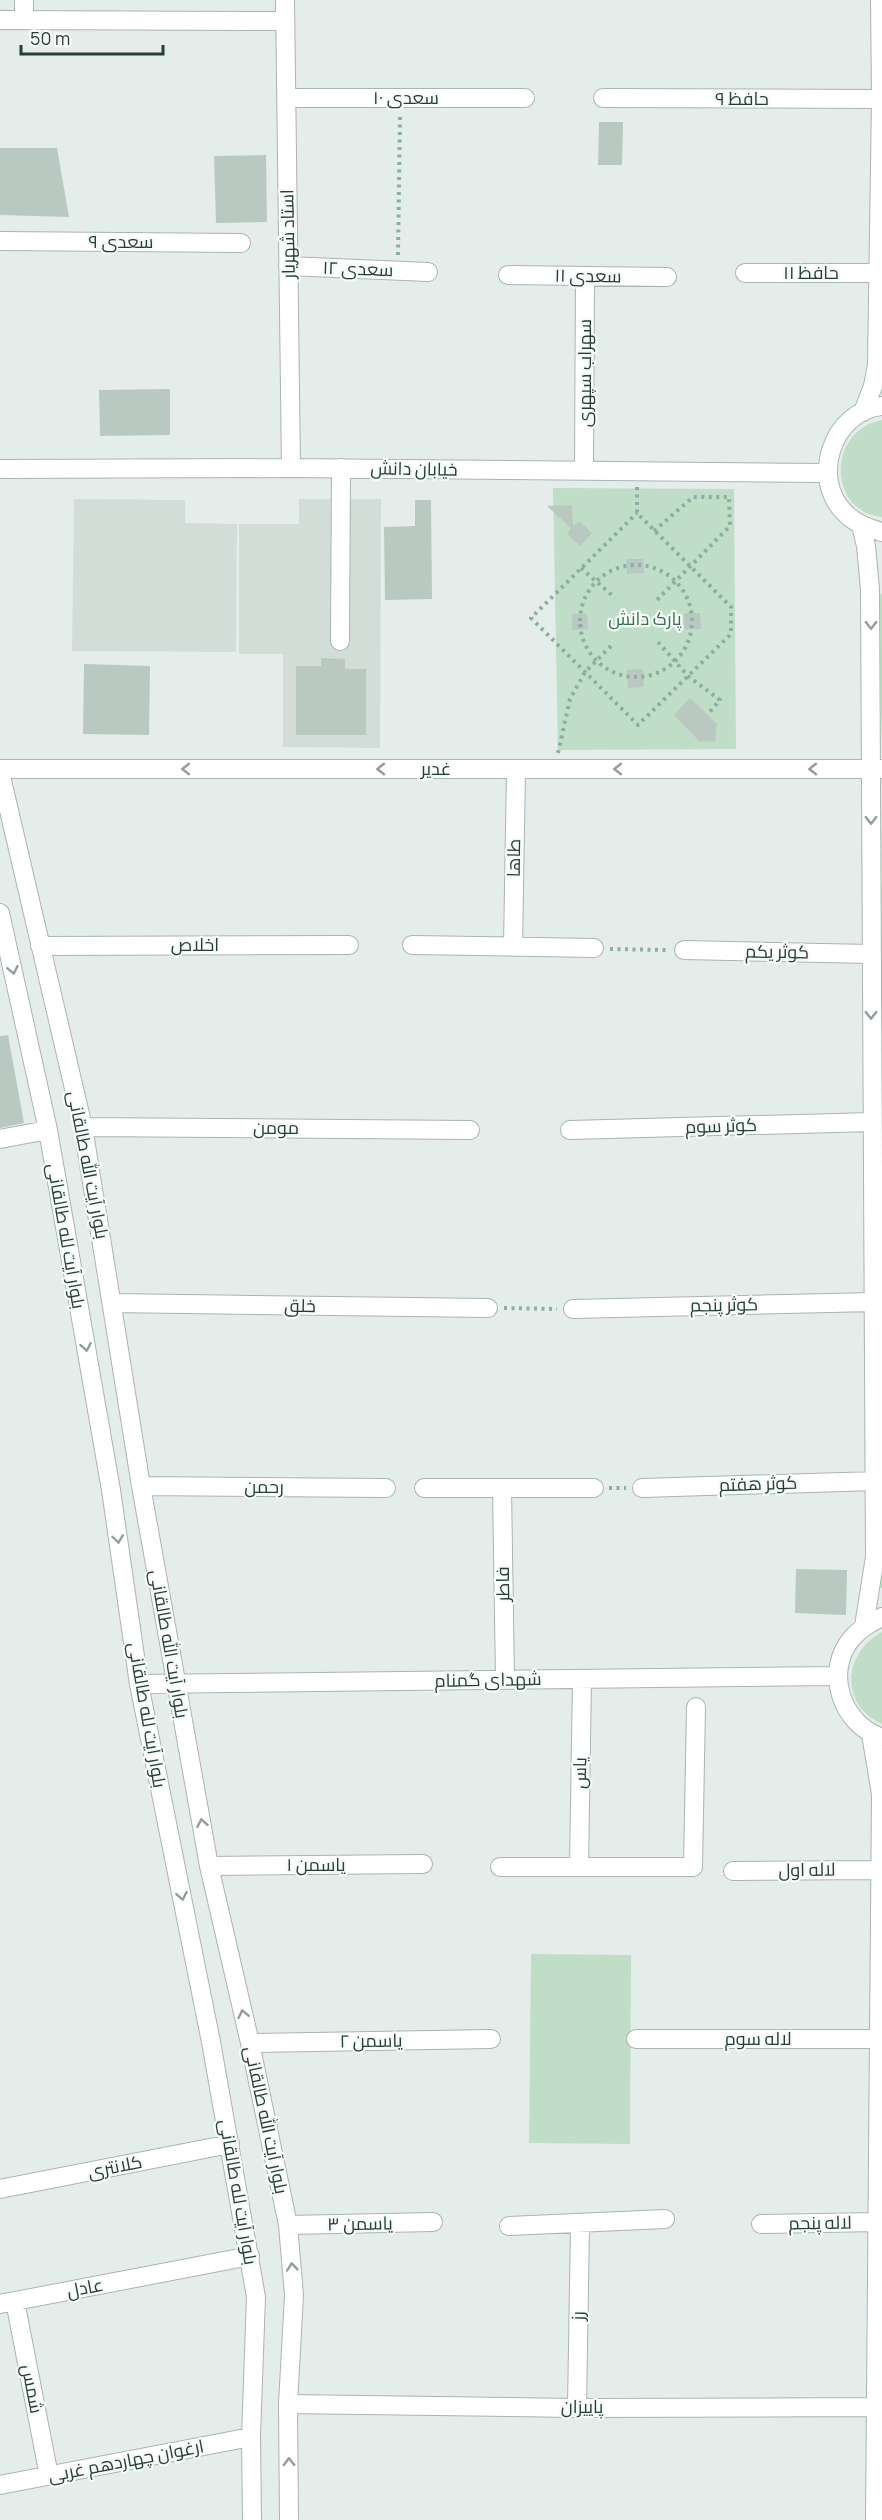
<svg xmlns="http://www.w3.org/2000/svg" width="882" height="2520" font-family="Manrope,Cairo,sans-serif">
	<style>
		.built { fill: #d3ddd8 }
		.green { fill: #c0ddc7 }
		.building { fill: #bac8c2 }
		.lines { fill: none; stroke-linecap: round; stroke-linejoin: round }
		.minor-casing { stroke: #a8b5b1; stroke-width: 20 }
		.path { stroke: #88afa2; stroke-width: 4; stroke-dasharray: 3 4.5; stroke-linecap: butt }
		.minor { stroke: #fff; stroke-width: 18 }
		.oneway { stroke: #929e9b }
		.labels { text-anchor: middle; stroke-width: 4.5; stroke-linejoin: round; paint-order: stroke }
		.street-label { font-size: 18px; fill: #253e37; stroke: #f6faf8 }
		.park-label { font-size: 18px; fill: #32734a; stroke: #f6faf8 }
	</style>
	<rect width="100%" height="100%" fill="#e5edea"/>
	<path class="built" d="M74,499L185,500V523L237,524L236,652L72,651Z
		M299,499H381L380,748L283,747V654H239V524H299Z"/>
	<path class="green" d="M882,420V517C827,512 827,430 882,420Z
		M553,488L734,489L736,749L558,750Z
		M882,593V748L878,598Z
		M882,807V1588L879,1587Z
		M882,1632V1724C839,1705 843,1653 882,1632Z
		M531,1954L631,1955L630,2144L529,2143Z"/>
	<path class="building" d="M599,122H623L622,165H598Z
		M0,148H57L69,217L0,215Z
		M266,155L267,222L216,223L214,156Z
		M170,389V435L100,436L99,390Z
		M415,500H431L432,599L385,600L384,527L415,526Z
		M572,505L573,526L579,521L592,533L580,546L567,534L571,528L547,506Z
		M626,559H643L644,573L627,574Z
		M684,613H700L701,629H684Z
		M572,614H587L588,629L572,630Z
		M321,658L345,659V669H366V735H296V666H321Z
		M84,664L150,666L149,735L83,734Z
		M643,669L644,687L628,688L627,670Z
		M690,698L717,724L715,742L699,741L674,715Z
		M8,1035L24,1123L0,1128V1036Z
		M796,1569L847,1570L846,1615L795,1613Z"/>
	<g class="lines">
		<defs>
			<path id="minor" d="M285,0L291,468
				M0,20L285,21
				M24,20V0
				M286,98H525
				M603,98L881,99
				M0,241L241,243
				M288,266L428,272
				M745,273H877
				M508,275L667,277
				M882,406C832,411 810,479 845,513C856,524 868,528 882,532
				M863,412L873,386L877,365L881,99L880,0
				M0,469L291,468L827,473
				M584,470L585,276
				M861,525L866,546L870,589L875,1557L864,1626
				M340,641L341,468
				M0,769H882
				M0,772L83,1127L141,1486L209,1866L250,2043L288,2225L294,2295L288,2404L289,2520
				M0,913L48,1130L111,1490L139,1684L211,2042L256,2297L251,2437L252,2520
				M412,945L594,948
				M40,946L349,945
				M513,947L516,769
				M684,950L871,954
				M83,1127L470,1130
				M570,1130L872,1122
				M0,1139L48,1130
				M112,1303L488,1308
				M573,1309L875,1302
				M141,1486L386,1488
				M424,1488H594
				M502,1488L505,1679
				M642,1488L875,1481
				M139,1684L838,1676
				M871,1734L881,1794L875,2520
				M880,1737C841,1723 824,1671 852,1638C861,1628 870,1623 882,1617
				M209,1866L423,1864
				M500,1867H693L696,1707
				M579,1867L582,1679
				M733,1871L881,1870
				M636,2039H879
				M250,2043L491,2039
				M0,2189L230,2144
				M761,2224L879,2222
				M288,2225L433,2222
				M509,2226L665,2219
				M15,2301L49,2476
				M0,2304L250,2256
				M288,2404L577,2408L882,2407
				M577,2408L580,2224
				M0,2485L251,2437"/>
		</defs>
		<use href="#minor" class="minor-casing"/>
		<path class="path" d="M398,255L400,115
			M637,487V513L731,607V634L638,725L531,618L637,513
			M654,531L693,497H729L730,526L657,600
			M580 621a56 56 0 1 1 112 0a56 56 0 1 1-112 0Z
			M581,568L615,598
			M658,642L688,676L720,700L707,715
			M558,753L570,699L585,672L614,643
			M610,949L668,950
			M504,1308L557,1309
			M609,1488H626"/>
		<use href="#minor" class="minor"/>
	</g>
	<defs><path id="oneway-chevron" d="M-2-3.5L2.5 0L-2 3.5" fill="none" stroke-width="1.6" stroke-linecap="round" stroke-linejoin="round" transform="scale(1.5)"/></defs>
	<g class="oneway">
		<use href="#oneway-chevron" transform="translate(871 625) rotate(90)"/>
		<use href="#oneway-chevron" transform="translate(186 769) rotate(180)"/>
		<use href="#oneway-chevron" transform="translate(381 769) rotate(180)"/>
		<use href="#oneway-chevron" transform="translate(618 769) rotate(180)"/>
		<use href="#oneway-chevron" transform="translate(813 769) rotate(180)"/>
		<use href="#oneway-chevron" transform="translate(871 820) rotate(90)"/>
		<use href="#oneway-chevron" transform="translate(13 970) rotate(78)"/>
		<use href="#oneway-chevron" transform="translate(871 1015) rotate(90)"/>
		<use href="#oneway-chevron" transform="translate(86 1347) rotate(80)"/>
		<use href="#oneway-chevron" transform="translate(118 1539) rotate(82)"/>
		<use href="#oneway-chevron" transform="translate(202 1823) rotate(-100)"/>
		<use href="#oneway-chevron" transform="translate(182 1896) rotate(79)"/>
		<use href="#oneway-chevron" transform="translate(243 2014) rotate(-103)"/>
		<use href="#oneway-chevron" transform="translate(292 2267) rotate(-96)"/>
		<use href="#oneway-chevron" transform="translate(289 2462) rotate(-91)"/>
	</g>
	<g class="labels">
		<g class="street-label">
			<text x="406" y="104">سعدی ۱۰</text>
			<text x="742" y="105">حافظ ۹</text>
			<text transform="translate(288 234) rotate(-91)" y="6">استاد شهریار</text>
			<text x="121" y="248">سعدی ۹</text>
			<text transform="translate(358 269) rotate(2)" y="6">سعدی ۱۲</text>
			<text x="811" y="279">حافظ ۱۱</text>
			<text transform="translate(588 276) rotate(1)" y="6">سعدی ۱۱</text>
			<text transform="translate(585 373) rotate(-90)" y="6">سهراب سپهری</text>
			<text transform="translate(414 469) rotate(1)" y="6">خیابان دانش</text>
			<text x="436" y="775">غدیر</text>
			<text transform="translate(514 858) rotate(-89)" y="6">طاها</text>
			<text x="195" y="951">اخلاص</text>
			<text transform="translate(777 952) rotate(1)" y="6">کوثر یکم</text>
			<text transform="translate(721 1126) rotate(-2)" y="6">کوثر سوم</text>
			<text x="276" y="1134">مومن</text>
			<text transform="translate(88 1165) rotate(79)" y="6">بلوار آیت الله طالقانی</text>
			<text transform="translate(66 1236) rotate(80)" y="6">بلوار آیت لله طالقانی</text>
			<text transform="translate(724 1305) rotate(-1)" y="6">کوثر پنجم</text>
			<text transform="translate(300 1306) rotate(1)" y="6">خلق</text>
			<text transform="translate(758 1484) rotate(-2)" y="6">کوثر هفتم</text>
			<text x="264" y="1493">رحمن</text>
			<text transform="translate(503 1584) rotate(-91)" y="6">فاطر</text>
			<text transform="translate(169 1644) rotate(80)" y="6">بلوار آیت الله طالقانی</text>
			<text transform="translate(488 1680) rotate(-1)" y="6">شهدای گمنام</text>
			<text transform="translate(147 1715) rotate(80)" y="6">بلوار آیت لله طالقانی</text>
			<text transform="translate(580 1773) rotate(-89)" y="6">یاس</text>
			<text x="316" y="1871">یاسمن ۱</text>
			<text transform="translate(807 1870) rotate(-1)" y="6">لاله اول</text>
			<text x="758" y="2045">لاله سوم</text>
			<text transform="translate(371 2041) rotate(-1)" y="6">یاسمن ۲</text>
			<text transform="translate(266 2120) rotate(78)" y="6">بلوار آیت الله طالقانی</text>
			<text transform="translate(115 2167) rotate(-11)" y="6">کلانتری</text>
			<text transform="translate(238 2192) rotate(80)" y="6">بلوار آیت لله طالقانی</text>
			<text transform="translate(820 2223) rotate(-1)" y="6">لاله پنجم</text>
			<text transform="translate(360 2224) rotate(-1)" y="6">یاسمن ۳</text>
			<text transform="translate(85 2288) rotate(-11)" y="6">عادل</text>
			<text transform="translate(578 2316) rotate(-89)" y="6">رز</text>
			<text transform="translate(32 2389) rotate(79)" y="6">شمس</text>
			<text x="582" y="2413">پاییزان</text>
			<text transform="translate(126 2461) rotate(-11)" y="6">ارغوان چهاردهم غربی</text>
		</g>
		<g class="park-label">
			<text x="645" y="625">پارک دانش</text>
		</g>
	</g>
	<path d="M21 45v9h142v-9" fill="none" stroke="#253e37" stroke-width="3"/>
	<text x="30" y="45" font-size="18" fill="#253e37" stroke="#f6faf8" stroke-width="4.5" paint-order="stroke">50 m</text>
</svg>
